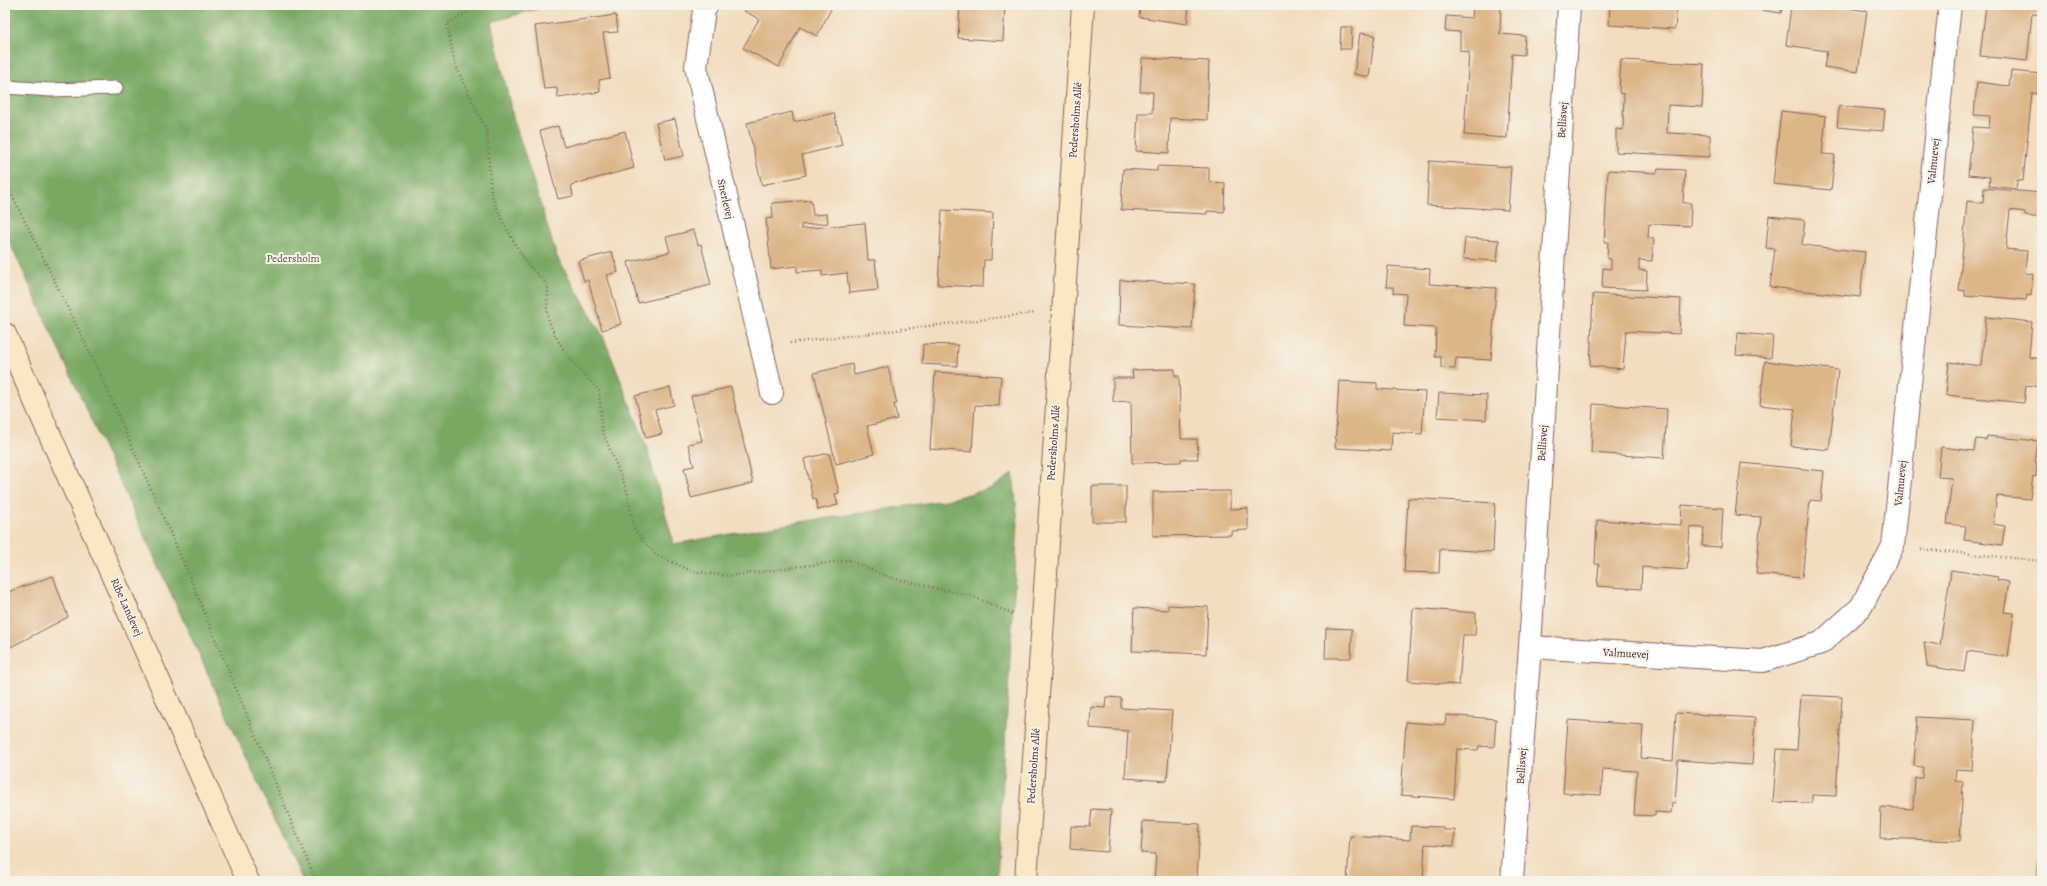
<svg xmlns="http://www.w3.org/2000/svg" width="2047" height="886" font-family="Alegreya,serif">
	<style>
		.forest { fill: #78a862; stroke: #616446 }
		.building { fill: #ddb688 }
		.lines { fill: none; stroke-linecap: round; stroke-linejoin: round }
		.lane-casing { stroke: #85625f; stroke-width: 15 }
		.street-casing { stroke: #85625f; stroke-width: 24 }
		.secondary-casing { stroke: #85625f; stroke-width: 24 }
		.path { stroke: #85625f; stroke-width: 2.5; stroke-dasharray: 1 3; stroke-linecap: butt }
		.lane { stroke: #fff; stroke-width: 13 }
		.street { stroke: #fff; stroke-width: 22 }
		.secondary { stroke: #fae7c3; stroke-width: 22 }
		.labels { text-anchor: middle; stroke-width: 4; stroke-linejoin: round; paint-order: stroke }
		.street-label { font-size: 11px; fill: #4a1f2b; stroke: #f7f3e8 }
		.park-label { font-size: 11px; fill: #605040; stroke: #f7f3e8 }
	</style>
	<rect width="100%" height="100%" fill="#f7f3e8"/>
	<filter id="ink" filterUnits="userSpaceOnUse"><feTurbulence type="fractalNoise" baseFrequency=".025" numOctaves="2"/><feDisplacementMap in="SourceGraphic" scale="8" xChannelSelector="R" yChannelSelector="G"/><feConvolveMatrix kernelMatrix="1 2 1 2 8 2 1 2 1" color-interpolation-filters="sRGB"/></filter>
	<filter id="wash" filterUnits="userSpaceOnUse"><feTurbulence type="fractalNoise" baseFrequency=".012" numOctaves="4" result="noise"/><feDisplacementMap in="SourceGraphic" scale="16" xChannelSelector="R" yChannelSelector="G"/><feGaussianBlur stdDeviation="0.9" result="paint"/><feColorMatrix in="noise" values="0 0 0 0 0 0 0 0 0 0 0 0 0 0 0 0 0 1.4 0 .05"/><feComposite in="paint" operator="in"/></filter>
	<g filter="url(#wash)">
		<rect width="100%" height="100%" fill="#f2ddbf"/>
		<path class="forest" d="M5,5H542L537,9L491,22L513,117L557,257L603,336L645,442L674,544L788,524L946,500L992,488L1013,473L1018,524L997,881H303L5,232Z
			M2042,695V881H2039L2040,705Z"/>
		<g id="blocks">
			<path class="building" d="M748,5H828L832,7L817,36L800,27L779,67L743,48L759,19L744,11Z
				M960,5H1005L1003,41L958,38Z
				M1140,5H1189L1187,24L1139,17Z
				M1473,5H1501L1500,34L1525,36L1524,55L1512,54L1507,138L1464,135L1469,52L1460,51V32L1445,31L1446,16L1472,18Z
				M1610,5H1677L1675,29L1609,25Z
				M1762,5H1827L1867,11L1858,72L1824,67L1827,51L1786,45L1791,7L1782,6L1781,13L1761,10Z
				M1986,5H2042V15L2032,14L2027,61L1980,56Z
				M616,15L618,32L603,33L610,78L599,80L600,92L558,98L557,88L544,89L535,26Z
				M1341,27H1352L1351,49H1340Z
				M1360,33L1375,35L1369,77L1354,74Z
				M1142,58L1209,61L1207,120L1170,118L1169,153L1136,151L1138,113H1152L1153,92H1140Z
				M1621,60L1704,64L1702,107L1668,105L1667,133L1710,135V157L1616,152V129L1623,130L1624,94L1619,93Z
				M2011,71L2042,74V94L2032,93L2023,181L2017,180L2016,189L1989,186L1990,177L1968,175L1973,127L1989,128L1990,116L1974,115L1977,82L2009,86Z
				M1839,106L1885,110L1883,131L1837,127Z
				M1781,111L1826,116L1822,154L1835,155L1831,190L1773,184Z
				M792,112L794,122L834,113L842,145L802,155L806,175L762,185L747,123Z
				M675,119L684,156L665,160L656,123Z
				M558,126L564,147L625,131L634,168L571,185L573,196L558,199L540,131Z
				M1429,161L1511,167L1508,210L1427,205Z
				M1157,166L1209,168V182L1225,183L1224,212L1207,211V214L1121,210L1123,169L1157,171Z
				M1658,169L1685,170L1683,203H1691L1690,226L1649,224L1648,238L1654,239L1652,261L1639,260V270L1647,271L1646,290L1602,288L1603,268L1611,269V259H1607L1608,242H1604L1608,170L1657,173Z
				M1984,188L2042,193V218L2025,216V212L2010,210L2006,249L2027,251L2025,273L2033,274L2031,296L2027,295L2026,300L1974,295L1973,297L1965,296V291L1959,290L1967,201L1983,203Z
				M811,200L813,215L827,214L828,223L801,225V229L865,223L868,260H875L878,290L849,293L847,273L822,276V270L797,272V266L771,269L766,219L773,218L772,203Z
				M942,210L993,213L991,260H984L983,287L938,285Z
				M1769,216L1805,220L1802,245L1865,252L1860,297L1770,287L1775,249L1766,248Z
				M694,230L698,245L701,244L711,285L638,303L628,262L670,252L666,237Z
				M1465,238L1499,240L1497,261L1463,259Z
				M612,252L618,272L607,275L621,324L602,330L588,280L584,281L578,261Z
				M1388,266L1430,269L1429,284L1496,288L1491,360L1456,358L1455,369L1441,368V357H1435L1436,328L1404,326L1406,294L1393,293V287H1386Z
				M1120,280L1195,284L1192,329L1119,325Z
				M1593,294L1681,299L1679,334L1626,331L1623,369L1590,366Z
				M1986,317L2032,322L2029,357L2042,359V387L2026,385L2024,403L1946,395L1949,362L1981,366Z
				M1738,333L1773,336L1771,358L1736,355Z
				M923,344L958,345L957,366L922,364Z
				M1765,361L1838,370L1829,450L1791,446L1795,409L1760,405Z
				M852,364L854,375L888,367L897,404H894L897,419L867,426L874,454L836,464L814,373Z
				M1175,369V376H1179L1181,439H1197L1198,459H1181V462L1132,463L1131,401L1113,402V378H1133L1132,370Z
				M935,372L1001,376L999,406L975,405L972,452L930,449Z
				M1339,381L1377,383V389L1425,392L1422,434L1392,432L1391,451L1335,448Z
				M670,387L674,405L655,410L662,434L646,438L635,396Z
				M731,387L753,483L691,498L684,468L694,466L688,444L702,441L691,396Z
				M1439,393L1487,395L1486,420L1437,417Z
				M1593,404L1667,409L1664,458L1591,453Z
				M1987,436L2038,441L2035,462L2037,463L2036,477L2033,476L2030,499L1997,496L1993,524L2005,526L2002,545L1964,540L1966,526L1947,524L1952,478L1938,477L1941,447L1974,451L1976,439L1986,440Z
				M829,453L839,493L835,494L838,505L818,510L816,499H813L804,459Z
				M1741,463L1824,471L1821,501L1810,500L1802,578L1756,574L1761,517L1735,515Z
				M1092,486H1126V522H1092Z
				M1230,491V509L1248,508V530L1231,531V535L1153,536V492Z
				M1408,498L1495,503L1493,552L1440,549L1439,573L1404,572Z
				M1682,505L1723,508L1721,547L1702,546L1704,528L1690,527L1687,570L1642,567L1641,589L1597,586L1599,564H1595L1597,520L1681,525Z
				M1951,570L1998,577L1997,580L2009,582L2004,612L2014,613L2008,657L1967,651L1964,672L1927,666L1924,642L1940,645Z
				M53,576L68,617L5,650V593Z
				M1168,605L1208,607L1206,654L1132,651L1134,608L1168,610Z
				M1413,608L1476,613L1475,635H1463L1459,685L1408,681Z
				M1326,628L1352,629L1351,658H1325Z
				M1801,695L1842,697L1836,796L1812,795V803L1773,802L1777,749L1797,750Z
				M1106,697L1121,698V708L1172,711L1167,781L1125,778L1128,731L1090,728L1091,707L1105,708Z
				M1676,713L1755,718L1752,765L1678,760L1675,803H1672L1671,813L1655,812V816L1634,815L1637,771L1603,769L1601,795L1563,793L1568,720L1643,725L1641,758L1673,761Z
				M1446,715L1496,719L1494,747L1479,746L1478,750L1457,749L1454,799L1401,795L1406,722L1445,725Z
				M1917,717L1975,720L1972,770L1956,769L1955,781H1963L1960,841L1880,838L1881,807L1913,809L1915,778H1922L1923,767L1914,766Z
				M1092,809L1111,810L1108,852L1070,849L1071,826L1090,827Z
				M1143,821L1200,824L1197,881H1154L1156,854L1141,853Z
				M1411,826L1443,827V830H1455L1454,846L1425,844L1423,881H1347L1350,836L1410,840Z"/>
		</g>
	</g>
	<g filter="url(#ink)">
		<use href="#blocks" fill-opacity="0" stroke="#85625f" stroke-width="1"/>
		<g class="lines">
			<defs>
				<path id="lane" d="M5,87L51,90L116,88"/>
				<path id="street" d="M707,5L704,10L696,67L772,393
					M1530,647L1763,661L1821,643L1861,607L1893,546L1950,5
					M1512,881L1530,647L1569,5"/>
				<path id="secondary" d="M5,334L248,881
					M1026,881L1083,5"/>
			</defs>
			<use href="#lane" class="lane-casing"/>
			<use href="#street" class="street-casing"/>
			<use href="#secondary" class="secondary-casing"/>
			<path class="path" d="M481,5L447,24L455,64L487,132L491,194L505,226L527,264L548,285C548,293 547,302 547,310C550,339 579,370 599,390L602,430L627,491L635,531L655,554L691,571L729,576L849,560L891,578L972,596L1015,615
				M5,181L96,365L188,573L316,881
				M790,343L1035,313
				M1921,549L2042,561"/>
			<use href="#lane" class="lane"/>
			<use href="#street" class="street"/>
			<use href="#secondary" class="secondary"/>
		</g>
	</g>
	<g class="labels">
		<g class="street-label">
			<text transform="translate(1075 120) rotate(-86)" y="4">Pedersholms Allé</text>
			<text transform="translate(1562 120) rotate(-86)" y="4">Bellisvej</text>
			<text transform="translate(1933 161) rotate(-84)" y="4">Valmuevej</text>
			<text transform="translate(726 199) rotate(77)" y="4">Snerlevej</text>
			<text transform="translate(1053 443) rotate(-86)" y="4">Pedersholms Allé</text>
			<text transform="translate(1542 443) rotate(-86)" y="4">Bellisvej</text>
			<text transform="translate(1900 483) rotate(-84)" y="4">Valmuevej</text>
			<text transform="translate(127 607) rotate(66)" y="4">Ribe Landevej</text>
			<text transform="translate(1626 653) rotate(3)" y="4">Valmuevej</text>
			<text transform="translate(1033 766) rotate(-86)" y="4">Pedersholms Allé</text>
			<text transform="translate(1521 766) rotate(-86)" y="4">Bellisvej</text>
		</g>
		<g class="park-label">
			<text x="293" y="262">Pedersholm</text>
		</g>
	</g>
	<rect width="2047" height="886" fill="none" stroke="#f7f3e8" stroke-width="20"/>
</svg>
